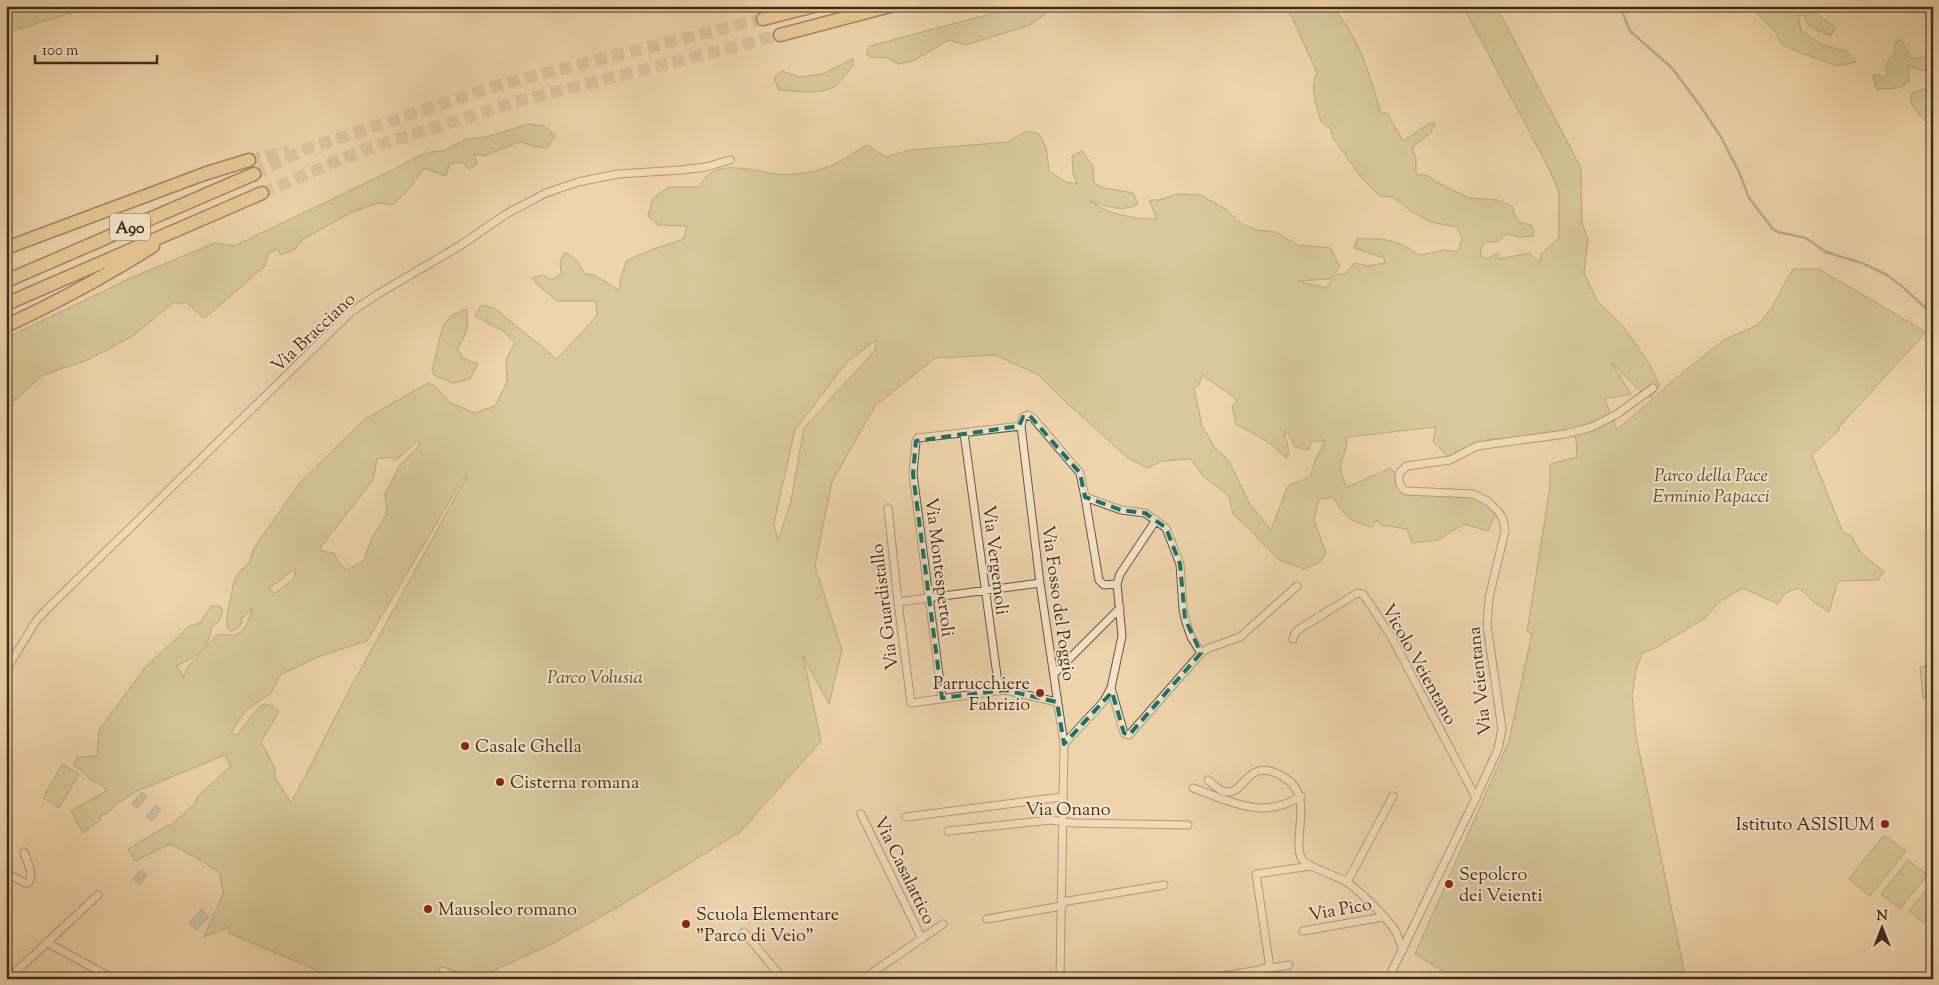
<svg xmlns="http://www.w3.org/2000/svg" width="1939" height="985" font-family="'Sorts Mill Goudy',serif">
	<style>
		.green { fill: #babc88; stroke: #7c7453; fill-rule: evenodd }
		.water { fill: #9bb7b2; stroke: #767f77 }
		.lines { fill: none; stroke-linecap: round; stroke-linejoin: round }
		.stream { stroke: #767f77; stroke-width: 2.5 }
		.motorway-tunnel { stroke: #cbb28f; stroke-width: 12; stroke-dasharray: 12 6; stroke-linecap: butt }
		.minor-casing { stroke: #6a5641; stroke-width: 9 }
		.motorway-casing { stroke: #3e2c1e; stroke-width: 15 }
		.minor { stroke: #f4e3c8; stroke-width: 7 }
		.motorway { stroke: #e7ba76; stroke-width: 12 }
		.marked { fill: none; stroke: #0f766e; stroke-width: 4; stroke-dasharray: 10 6; stroke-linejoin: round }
		.poi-dot { fill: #8f2418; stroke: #f4e3c8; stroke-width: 2 }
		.labels { text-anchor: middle; stroke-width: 4; stroke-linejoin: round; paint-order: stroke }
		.shield { fill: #f4e3c8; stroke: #756351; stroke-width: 1 }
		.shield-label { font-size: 16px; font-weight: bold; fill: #3e2c1e }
		.street-label { font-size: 18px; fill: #3e2c1e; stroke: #f4e3c8 }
		.park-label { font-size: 18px; font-style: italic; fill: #574933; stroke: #f4e3c8 }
		.poi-label { font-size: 18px; fill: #3e2c1e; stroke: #f4e3c8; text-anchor: start }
	</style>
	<rect width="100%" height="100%" fill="#eed4ab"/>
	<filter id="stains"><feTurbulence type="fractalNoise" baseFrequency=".004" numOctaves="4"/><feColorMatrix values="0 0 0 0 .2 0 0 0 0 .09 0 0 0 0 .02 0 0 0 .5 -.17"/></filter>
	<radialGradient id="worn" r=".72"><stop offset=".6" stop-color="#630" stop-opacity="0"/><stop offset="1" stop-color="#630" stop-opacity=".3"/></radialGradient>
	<path class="green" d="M6,6H94L6,33Z
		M1020,6H1056L1030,25L966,45L949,40L913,61L898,64L887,58L871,57L866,54L870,46Z
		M1283,6H1330C1360,34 1369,76 1381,113H1387L1403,141L1430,123H1435L1431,132L1412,148L1416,159V174L1428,176L1436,182L1469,198L1499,200L1513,207C1514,220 1519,223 1531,225L1534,230L1533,236L1519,237L1507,234L1497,242H1486L1481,248V256L1486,259L1499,253V259L1530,253L1540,263L1541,254L1559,238V192L1549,169L1463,6H1496L1581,168L1582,223L1588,240L1584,273L1598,302L1624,327L1650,365L1660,386L1651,397L1638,389L1611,362L1631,394L1605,399L1617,430L1682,373L1724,340L1759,324L1772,307L1793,269H1819L1926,332L1839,427V430L1812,455L1842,530L1841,531L1851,536L1861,553L1884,572L1878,580L1838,581L1829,612L1815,603L1799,588L1785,593L1778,604L1743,588L1720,601L1705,618L1654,649L1642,653L1636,670L1632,695L1636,736L1686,979H1456L1415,954L1509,741L1532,633L1527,632L1550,487V464L1577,457L1576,440L1572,429L1532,438L1487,439L1469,454L1448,457L1433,441L1436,427L1347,437C1347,459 1333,461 1347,487L1391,468L1405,488L1470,495L1498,509L1488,531L1464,524L1438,540L1412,543L1407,529L1381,525L1377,520L1372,527C1349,521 1345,517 1333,497L1319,499L1314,520L1326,553L1320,562L1304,569L1279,560L1264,545L1253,532L1233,514L1229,496L1204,477L1191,459L1162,461L1147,468L1127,457L1069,405L1039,375L995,355L935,358L875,406L832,482L815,566L842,650L829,704L803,656L821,741L740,832L616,908L554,943L486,974L485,979H337L229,933L228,927L204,937L223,894L220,873L202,861L170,844L135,861L128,849L168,825L171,826L196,802L197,797L231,766L225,755L135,792L115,805L108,813L101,815L100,820L83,833L71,811L106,791V788L90,779L73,764L77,757L97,756L99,730L145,668L188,627L200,623L211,606H220L223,611L219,621L211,628C211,648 192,659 176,666L181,671L183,678L188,667L217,635C223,634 228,636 234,635C245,633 250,619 252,609L241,619L242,623L237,629L231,631L227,627V616L234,581L240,571L249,563L254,548L301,481L365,419L428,383L435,386L449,402L475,413L495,406L507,382L506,360L515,343L503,331L475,316L481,305L494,308L557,359L597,316L596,301H557L540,287L532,278L543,275L552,280L561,274L560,261L565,252L577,261L585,274L594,275L620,291V282L626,261L651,250L684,239L687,226L658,225L648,216L653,198L669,187H700C711,156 752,171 776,174C788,176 803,173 815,171C834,167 851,154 867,145L886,157L909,150L1008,142L1026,131L1039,134L1046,147L1049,171L1066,182L1077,184L1073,173L1072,156L1082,151L1093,166L1094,183L1104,188L1133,193L1138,204C1122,213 1107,206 1090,201C1109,215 1134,219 1157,219L1149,200H1159L1177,194L1201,195L1227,210L1242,224L1256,230L1276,232L1298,245L1331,248L1340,267L1330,279L1298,281L1326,288L1337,274H1345L1355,263L1368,266L1385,263L1384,258L1354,248L1357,239C1386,238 1395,239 1420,255L1444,250L1458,252L1462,239L1457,227L1431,222L1409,210L1393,197L1380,196L1361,177L1333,138L1331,129L1321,122C1317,107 1309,87 1317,73L1292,17ZM876,340L875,350L804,428L791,501L778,541L774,523L795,430L847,362ZM1202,375L1235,398L1237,401L1232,406L1236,424L1270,443L1286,458L1289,452L1284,431L1288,433L1295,447L1309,450L1311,442L1325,440L1315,461L1310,477L1288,486L1271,530L1249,503L1229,461L1214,447L1202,426L1194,388L1199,385ZM418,441L420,445L400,465L385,494L387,513L371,540L364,561L346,570L338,562L334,553L321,551V547L373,480L377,459L391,457L395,461ZM467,476L351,687L291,803L275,777V768L261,742L279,711L273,706L264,704L259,707L237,735L231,733L245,711L271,693L280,675L320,656L367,641L464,477ZM295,569L294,579L275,593L268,589Z
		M1752,6H1806L1835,27L1831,36L1809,26L1804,15L1798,16L1801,31L1823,45L1846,51L1856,62L1838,66L1801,53L1781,44L1775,31L1753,10Z
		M1900,39L1907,50L1910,59L1923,57L1933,60V73L1908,66L1909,82L1898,88L1877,89L1873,77L1875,74L1882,77L1888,75L1885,65L1894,54L1895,44Z
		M853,59V66C848,71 843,79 838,84C825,96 796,91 779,90L774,78L782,71L799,77L822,74Z
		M1933,87V136L1929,126L1910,103L1912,93Z
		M529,124L544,126L555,136L547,148L532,146L521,141L485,156L474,154L477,164L469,169L461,162L449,164L446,176L424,168L410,188L393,205L378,203L352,212L303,239L295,249L281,255L277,249L268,253L265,266L205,318L187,303H173L134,335L90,359L43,375L6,408V338L135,276L215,243L234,246L397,168L412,159L430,152L443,151L467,139L486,137Z
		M466,309C470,327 466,335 457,349L463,358L478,364L470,379L454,383L435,376L432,371L443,326L452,315Z
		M1933,665V697L1923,698L1920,667Z
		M62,764L79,774L59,808L43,798Z
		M1884,835L1906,851L1870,896L1849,879Z
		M1908,860L1927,875L1900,909L1881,894Z
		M1930,885L1933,887V912L1924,923L1909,911Z"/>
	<path class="water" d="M142,792L147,797L137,808L132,804Z
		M156,805L161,810L151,821L146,816Z
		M141,870L147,875L139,884L133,879Z
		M201,910L209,917L197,930L189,923Z"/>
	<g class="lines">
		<path class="stream" d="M1620,6L1630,31L1672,68L1701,107L1721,137L1739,172L1749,198L1773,229L1778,232L1806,238L1826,252L1862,263L1887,275L1904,288L1933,315"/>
		<path class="motorway-tunnel" d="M249,160L289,152
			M254,174L306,149L506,83L763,19
			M262,193L363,150L512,103L780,35"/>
		<defs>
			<path id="minor" d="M964,433L999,690
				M888,508L898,602L911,703L1005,690L1057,702
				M1117,584L1120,574L1156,520
				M898,602L1040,583
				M1293,639L1295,633L1301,628L1357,593L1363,594L1391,636L1476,798
				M6,670L36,621L46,610L351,312L378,294L461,245L506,214L546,193L578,182L618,174L681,170L706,167L730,160
				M1054,674L1120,608
				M1111,688L1124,733L1129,735L1201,653L1209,648L1240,637L1297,586
				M942,698L913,474L916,441L918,438L1021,426
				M1064,744L1104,701L1111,688L1122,636L1117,584L1104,585L1099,580L1085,497
				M1208,780C1213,784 1220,792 1227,792C1245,794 1247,756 1282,776C1308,790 1300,815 1299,840C1299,846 1298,853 1302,859C1306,866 1336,876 1345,881C1357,888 1387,918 1394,929C1398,935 1400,943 1403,950
				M1193,788C1230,801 1263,821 1301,796
				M861,814L922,939
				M906,817L1062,797
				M948,831L1051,820L1074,823L1188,825
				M6,873L25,883H28C35,875 27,862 24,852
				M1347,882L1393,796
				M1062,902L1164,885
				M987,919L1062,906
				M1303,931L1383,917
				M744,932L783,979
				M46,942L110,977
				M1264,968L1265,979
				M1270,968L1256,874L1311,866
				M8,979L98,895
				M444,979L443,971L463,979
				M863,979L943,924
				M1060,979L1064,744L1040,583L1021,426L1023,417L1028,415L1033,418L1080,473L1085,497L1121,510L1145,513L1166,528L1180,564L1183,609L1185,619L1191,637L1201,653
				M1205,979L1289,965
				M1388,979L1472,806L1498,749L1502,729L1487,625L1489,598L1505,531L1503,519L1498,511L1487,501L1473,494L1406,491C1399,487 1398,479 1400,472L1407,466L1450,460L1477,446L1565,434L1592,427L1617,414L1653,388"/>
			<path id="motorway" d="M763,19L814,6
				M780,35L890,6
				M6,248L204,174L249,160
				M6,281L254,174
				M6,304L262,193
				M6,326C57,302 106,276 153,246"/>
		</defs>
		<use href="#minor" class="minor-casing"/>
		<use href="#motorway" class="motorway-casing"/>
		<use href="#minor" class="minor"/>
		<use href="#motorway" class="motorway"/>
	</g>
	<path d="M0 0H1939V985H0ZM1030,416L1080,473L1085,497L1121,510L1145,513L1166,528L1180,564L1185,619L1201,653L1129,735L1124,733L1112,692L1064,744L1057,702L1005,690L942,698L913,474L916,441L1019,426L1023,417Z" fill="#eed4ab" fill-opacity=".55" fill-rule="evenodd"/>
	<path class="marked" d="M1030,416L1080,473L1085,497L1121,510L1145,513L1166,528L1180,564L1185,619L1201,653L1129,735L1124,733L1112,692L1064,744L1057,702L1005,690L942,698L913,474L916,441L1019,426L1023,417Z"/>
	<g class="poi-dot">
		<circle cx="1040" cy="693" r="5"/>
		<circle cx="465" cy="746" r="5"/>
		<circle cx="500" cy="782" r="5"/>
		<circle cx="1885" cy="824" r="5"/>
		<circle cx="1449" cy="884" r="5"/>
		<circle cx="428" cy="909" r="5"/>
		<circle cx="686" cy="924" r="5"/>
	</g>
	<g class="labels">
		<rect class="shield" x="110" y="213.5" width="40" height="27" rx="4"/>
		<g class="shield-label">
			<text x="130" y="233">A90</text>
		</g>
		<g class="street-label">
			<text transform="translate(313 332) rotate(-43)" y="6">Via Bracciano</text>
			<text transform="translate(996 560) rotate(83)" y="6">Via Vergemoli</text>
			<text transform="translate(940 567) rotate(83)" y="6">Via Montespertoli</text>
			<text transform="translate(1059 603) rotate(82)" y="6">Via Fosso del Poggio</text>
			<text transform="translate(884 607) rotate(-97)" y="6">Via Guardistallo</text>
			<text transform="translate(1420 664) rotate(61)" y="6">Vicolo Veientano</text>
			<text transform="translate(1479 681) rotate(-96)" y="6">Via Veientana</text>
			<text x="1068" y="815">Via Onano</text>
			<text transform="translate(905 870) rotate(64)" y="6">Via Casalattico</text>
			<text transform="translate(1340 909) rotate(-10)" y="6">Via Pico</text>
		</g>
		<g class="park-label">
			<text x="1711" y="481">Parco della Pace<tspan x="1711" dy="21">Erminio Papacci</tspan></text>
			<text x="595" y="683">Parco Volusia</text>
		</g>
		<g class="poi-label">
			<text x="1030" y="689" text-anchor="end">Parrucchiere<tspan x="1030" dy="21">Fabrizio</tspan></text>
			<text x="475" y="752">Casale Ghella</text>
			<text x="510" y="788">Cisterna romana</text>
			<text x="1875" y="830" text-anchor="end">Istituto ASISIUM</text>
			<text x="1459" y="880">Sepolcro<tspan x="1459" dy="21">dei Veienti</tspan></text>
			<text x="438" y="915">Mausoleo romano</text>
			<text x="696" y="920">Scuola Elementare<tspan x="696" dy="21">"Parco di Veio"</tspan></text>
		</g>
	</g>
	<rect width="1939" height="985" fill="none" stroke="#eed4ab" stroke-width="25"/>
	<rect x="8" y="8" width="1924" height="970" fill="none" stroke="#3e2c1e" stroke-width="2.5"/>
	<rect x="12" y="12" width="1914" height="960" fill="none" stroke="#3e2c1e"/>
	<g transform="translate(1882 928)" stroke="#f4e3c8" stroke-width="4" paint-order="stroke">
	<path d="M0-4L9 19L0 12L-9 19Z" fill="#3e2c1e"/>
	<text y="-8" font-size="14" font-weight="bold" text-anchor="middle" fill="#3e2c1e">N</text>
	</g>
	<path d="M35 55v8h122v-8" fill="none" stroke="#3e2c1e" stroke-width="2.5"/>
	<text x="42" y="55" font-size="15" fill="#3e2c1e" stroke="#f4e3c8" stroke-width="4" paint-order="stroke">100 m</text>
	<rect width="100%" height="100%" filter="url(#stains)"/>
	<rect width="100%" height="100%" fill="url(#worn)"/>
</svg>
